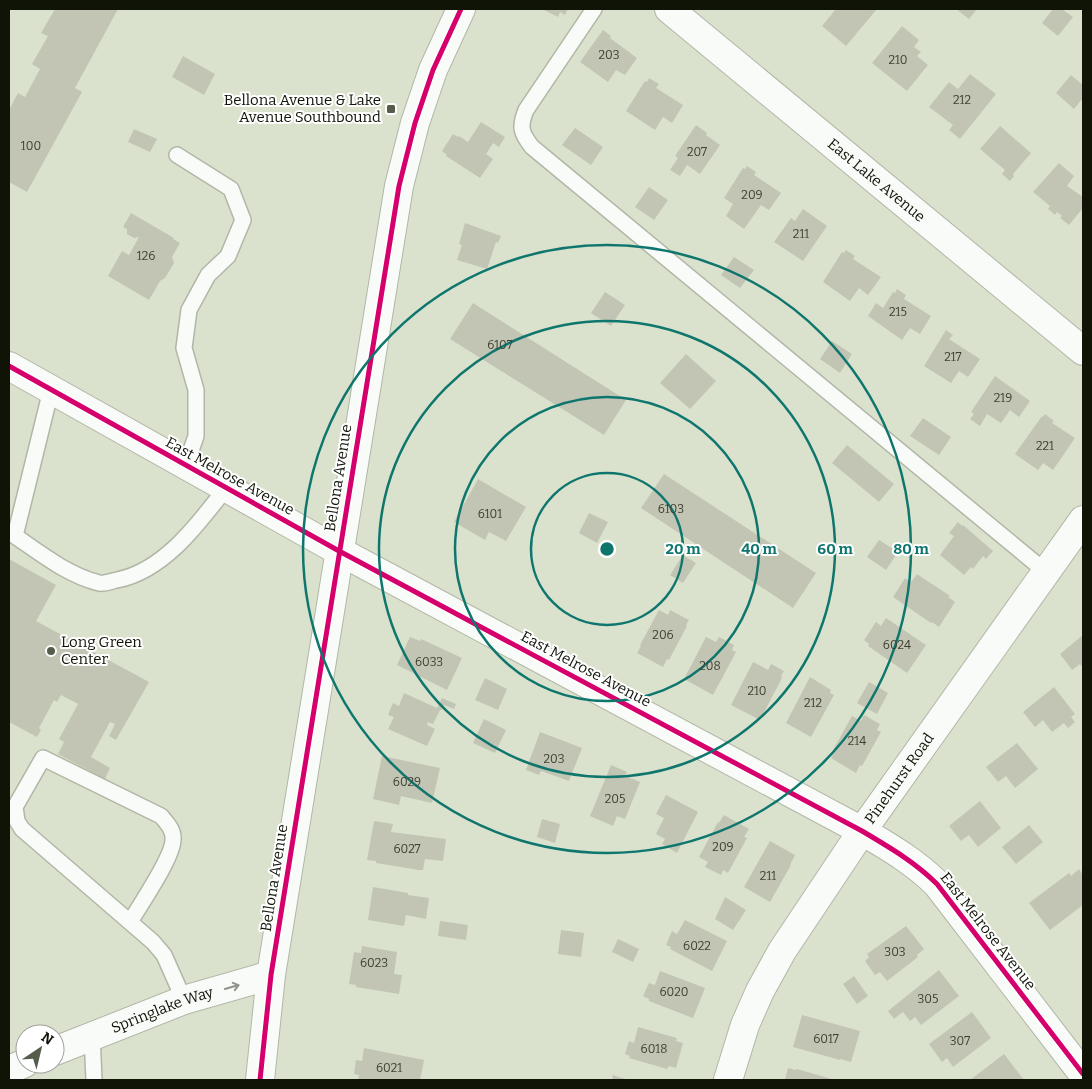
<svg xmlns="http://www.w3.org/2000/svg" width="1092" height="1089" font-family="Bitter,serif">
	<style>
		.building { fill: #c2c5b4 }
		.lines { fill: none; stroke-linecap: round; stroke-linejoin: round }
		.service-casing { stroke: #b1b7a7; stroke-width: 18 }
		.minor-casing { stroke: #b1b7a7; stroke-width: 30 }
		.tertiary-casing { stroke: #b1b7a7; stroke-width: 30 }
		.service { stroke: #f9fbf8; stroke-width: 15 }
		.minor { stroke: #f9fbf8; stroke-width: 28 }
		.tertiary { stroke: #f9fbf8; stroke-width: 28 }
		.cycleway-casing { stroke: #fff; stroke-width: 8 }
		.cycleway { stroke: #d6006c; stroke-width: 5 }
		.oneway { stroke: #90938c }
		.ring { fill: none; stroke: #0f766e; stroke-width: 2.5 }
		.poi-dot { fill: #565c4c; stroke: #fff; stroke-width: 2 }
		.labels { text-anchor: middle; stroke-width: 4; stroke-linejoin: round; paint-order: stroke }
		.number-label { font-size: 12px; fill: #3c4032 }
		.poi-label { font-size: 15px; fill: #0f1407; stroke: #fff; text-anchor: end }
		.street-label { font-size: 15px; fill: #0f1407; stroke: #fff }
		.centre { fill: #0f766e; stroke: #fff; stroke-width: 2.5 }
		.ring-label { font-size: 15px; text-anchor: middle; font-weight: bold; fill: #0f766e; stroke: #fff; stroke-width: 4; stroke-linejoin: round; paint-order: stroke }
	</style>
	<rect width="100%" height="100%" fill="#dae2cd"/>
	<path class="building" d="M55,9H118L75,88L82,92L27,192L9,182V110L18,93L25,97L40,69L32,64L48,36L41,33Z
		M542,9H568L565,15L560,12L558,17Z
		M836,9H877L846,46L822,26Z
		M956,9H977L969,19Z
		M1053,9H1062L1073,17L1058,36L1042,23Z
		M902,26L919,40L914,47L921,52L917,56L928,65L907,91L872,63Z
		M603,30L611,36L610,38L637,58L625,75L616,70L608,82L580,62Z
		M183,56L215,74L204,95L172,77Z
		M970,74L996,94L960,139L949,130L953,125L929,107L949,82L958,89Z
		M1071,75L1083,85V98L1074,109L1056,93Z
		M649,78L659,84L656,88L683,105L672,123L663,117L655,130L626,111L645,81L647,82Z
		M481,122L505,137L499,147L493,143L486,154L493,159L480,178L446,156L447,155L442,151L453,134L458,137L459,136L468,142Z
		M696,125L707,133L706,135L720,145L700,174L687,165L680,176L670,170L678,158L675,156Z
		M1000,126L1031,153L1013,174L1014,176L1010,181L1002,174L1005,170L980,149Z
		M575,128L603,147L591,165L562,145Z
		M134,129L157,139L150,152L128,142Z
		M1059,163L1074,176L1067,186L1083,197V208L1069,225L1060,218L1062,216L1057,212L1055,215L1048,209L1050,206L1033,192Z
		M747,166L756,172L754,175L781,193L769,210L761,205L744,229L726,216L733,204L724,198L743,168L745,169Z
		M649,187L668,200L654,220L635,207Z
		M803,209L827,226L803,261L774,242L791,218L795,221Z
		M131,213L174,238L173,239L180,243L172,257L174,263L165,278L160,281L149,300L108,276L122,251L129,255L139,237L134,238L127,234V229L123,227Z
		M465,223L501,236L498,243L496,242L487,269L457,260L462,245L459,244Z
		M846,250L855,256L853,259L881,277L868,295L859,288L850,301L823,282L842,252L844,253Z
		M734,257L754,270L740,288L721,275Z
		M897,289L906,295L904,299L931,316L920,334L910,328L902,340L868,316L876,303L883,308L893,292L895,293Z
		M605,292L625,305L611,326L591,313Z
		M473,303L626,400L604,435L450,339Z
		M946,330L953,335L949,339L980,359L968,377L959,371L951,383L924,366Z
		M832,341L852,354L840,373L820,359Z
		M686,354L716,381L690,409L660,383Z
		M995,376L1030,401L1019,417L1010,410L1001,423L987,414L980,426L970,419L974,414L971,412Z
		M1045,414L1054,421L1052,423L1075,438L1053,470L1043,463L1038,470L1015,454L1042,416L1043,417Z
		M923,418L951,437L939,455L910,436Z
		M847,445L894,484L879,502L832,463Z
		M664,474L816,573L793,608L641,508Z
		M478,479L526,507L506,541L489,532L485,540L454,522Z
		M589,513L608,522L597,543L579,533Z
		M958,522L962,526L963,525L993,551L986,559L983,556L973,569L971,567L964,575L940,555L954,536L949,533Z
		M879,540L898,552L886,570L867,557Z
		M683,555L696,563L683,583L670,575Z
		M9,559L56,585L36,621L149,682L116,740L109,736L115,724L110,722L91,757L110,768L105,779L58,754L64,742L59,739L78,704L61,695L57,702L54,700L39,728L41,730L37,737L9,722Z
		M917,574L950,596L948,597L955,602L939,627L932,622L931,623L893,597L905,578L911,582Z
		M659,610L668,615L670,610L689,620L686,625L687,626L669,660L667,659L663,667L637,653L641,646L640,645Z
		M886,618L926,645L907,673L868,646L869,644L864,640L876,622L881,626Z
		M1083,635V668L1080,664L1072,670L1060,654Z
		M410,637L420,641L421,639L462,658L447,690L397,665Z
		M706,637L716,642L719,637L734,645L732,650L736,652L713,695L684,679Z
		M753,662L768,670L771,664L784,671L781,676L782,678L760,720L731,705Z
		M810,677L831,690L830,693L834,695L811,737L786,723Z
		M485,678L507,689L498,710L475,700Z
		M869,682L888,693L877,714L857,703Z
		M1054,687L1075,714L1071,717L1075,722L1068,728L1064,723L1052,732L1043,720L1035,727L1023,712Z
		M404,693L437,708L442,698L456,704L454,709L444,705L442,710H440L433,724L428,722L427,725L435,729L427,746L388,729L394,717L388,715L393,703L399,706Z
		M864,715L880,724L877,730L881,732L862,766L860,765L856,773L831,758L835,751L833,750L852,716L861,721Z
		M484,719L506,730L495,753L473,743Z
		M540,732L582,748L569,781L541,771L539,775L526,770Z
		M1017,743L1038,769L1015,788L1006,776L998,782L986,767Z
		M382,756L440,768L432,803L401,796L399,805L373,799Z
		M611,765L627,772L625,776L640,782L625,819L617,816L613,826L590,816Z
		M666,795L698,812L677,853L662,844L665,839L656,834L664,818L656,814Z
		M980,801L1001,828L978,847L969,835L961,841L949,826Z
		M724,815L749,829L744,837L747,838L728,873L723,870L721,875L705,867L708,862L699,857L718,822L719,823Z
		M542,819L560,824L555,843L537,837Z
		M374,821L393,824L391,832L446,839L443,861L425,859L423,870H419L376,863V861L367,860Z
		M1029,825L1043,842L1016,864L1002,847Z
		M770,841L795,855L790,865H791L770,902L744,887Z
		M1079,869L1083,875V905L1050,930L1029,903L1069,873L1071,876Z
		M373,887L408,893V895L429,898L426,919L406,915L404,926L368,920Z
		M725,897L746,910L733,930L715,919Z
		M685,920L727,941L712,971L670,949L671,947L666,945L672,931L677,934Z
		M440,921L468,925L466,940L438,936Z
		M906,926L924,949L917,955L918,957L887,981L880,972L875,975L865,961L869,957L867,954Z
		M561,930L584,933L581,957L558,954Z
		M618,939L639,949L633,962L612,952Z
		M362,946L397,952L394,974L402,975L399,994L356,987V985L349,984L354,952L361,953Z
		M939,970L959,996L921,1025L915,1017L910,1021L903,1012L894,1019L888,1011Z
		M660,971L705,988L693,1018L649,1001V999L643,996L649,983L655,985Z
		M854,976L868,996L857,1004L843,984Z
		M972,1012L991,1038L953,1067L947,1058L942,1062L929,1044Z
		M802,1015L860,1031L851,1062L840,1059V1060L793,1047Z
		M638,1027L677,1038L676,1041L683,1043L676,1068L669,1066L667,1069L629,1058L630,1056L625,1054L629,1041L634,1043Z
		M364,1048L424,1060L420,1080H390L381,1079V1080H358L359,1075L354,1074L356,1060L362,1061Z
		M1004,1054L1024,1080H970Z
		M788,1068L796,1070L797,1069L835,1080H785Z
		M613,1075L628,1080H612Z"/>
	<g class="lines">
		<defs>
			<path id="service" d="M594,9L526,110C519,127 521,133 532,147L1046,572
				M177,155L231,189L243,220L228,256L208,275L189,310L184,348L196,390V436L186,465
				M51,390L15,536C41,554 68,575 99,583C104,584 112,581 117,580C164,571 199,523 226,488
				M130,922C140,905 173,857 173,840C174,830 167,823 161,816L43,758L15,807L17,821L22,829L153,942L164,955L184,1000
				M92,1035L94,1080"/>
			<g id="minor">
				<path d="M339,551L862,831C889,847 915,862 937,884L1083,1074"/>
				<path id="s1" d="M728,1080L745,1025L760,991L782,951L862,831L1083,520"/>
			</g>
			<g id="tertiary">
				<path id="s2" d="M669,9L1083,351"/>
				<path d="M9,366L339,551"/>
				<path id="s3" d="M55,1051L184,1000L271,975"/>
				<path d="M9,1070L25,1063"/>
				<path d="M260,1080L271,975L399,186L415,123L433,70L461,9"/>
			</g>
		</defs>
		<use href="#service" class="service-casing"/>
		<use href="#minor" class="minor-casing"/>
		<use href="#tertiary" class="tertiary-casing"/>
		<use href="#service" class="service"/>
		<use href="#minor" class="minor"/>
		<use href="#tertiary" class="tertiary"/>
		<defs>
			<path id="cycleway" d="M9,366L339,551L862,831C889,847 915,862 937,884L1083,1074
				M260,1080L271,975L399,186L415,123L433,70L461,9"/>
		</defs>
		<use href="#cycleway" class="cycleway-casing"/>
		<use href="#cycleway" class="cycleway"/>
	</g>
	<defs><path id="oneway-shaft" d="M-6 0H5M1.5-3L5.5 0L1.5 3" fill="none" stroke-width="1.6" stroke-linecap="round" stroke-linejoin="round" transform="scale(1.25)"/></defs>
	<use class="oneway" href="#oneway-shaft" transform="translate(232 987) rotate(-16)"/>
	<g class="ring">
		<circle cx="607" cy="549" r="76"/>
		<circle cx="607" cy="549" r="152"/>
		<circle cx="607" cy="549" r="228"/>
		<circle cx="607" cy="549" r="304"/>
	</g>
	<g class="poi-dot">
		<rect x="386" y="104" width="10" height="10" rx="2.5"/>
		<circle cx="51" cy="651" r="5"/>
	</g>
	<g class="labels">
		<g class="number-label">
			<text x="609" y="59">203</text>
			<text x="898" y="64">210</text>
			<text x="962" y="104">212</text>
			<text x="31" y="150">100</text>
			<text x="697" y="156">207</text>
			<text x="752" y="199">209</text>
			<text x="801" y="238">211</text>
			<text x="146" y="260">126</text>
			<text x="898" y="316">215</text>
			<text x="500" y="349">6107</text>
			<text x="953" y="361">217</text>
			<text x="1003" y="402">219</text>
			<text x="1045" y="450">221</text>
			<text x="671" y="513">6103</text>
			<text x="490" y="518">6101</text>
			<text x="663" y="639">206</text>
			<text x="897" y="649">6024</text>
			<text x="429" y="666">6033</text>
			<text x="710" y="670">208</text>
			<text x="757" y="695">210</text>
			<text x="813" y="707">212</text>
			<text x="857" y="745">214</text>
			<text x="554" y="763">203</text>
			<text x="407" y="786">6029</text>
			<text x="615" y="803">205</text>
			<text x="723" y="851">209</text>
			<text x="407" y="853">6027</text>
			<text x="768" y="880">211</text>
			<text x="697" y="950">6022</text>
			<text x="895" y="956">303</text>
			<text x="374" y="967">6023</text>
			<text x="674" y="996">6020</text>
			<text x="928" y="1003">305</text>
			<text x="826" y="1043">6017</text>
			<text x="960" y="1045">307</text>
			<text x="654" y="1053">6018</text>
			<text x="389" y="1072">6021</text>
		</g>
		<g class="poi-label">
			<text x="381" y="105">Bellona Avenue &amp; Lake<tspan x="381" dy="17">Avenue Southbound</tspan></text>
			<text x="61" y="647" text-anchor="start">Long Green<tspan x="61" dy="17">Center</tspan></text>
		</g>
		<g class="street-label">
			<text dy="5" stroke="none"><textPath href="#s2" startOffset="269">East Lake Avenue</textPath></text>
			<text transform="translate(230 476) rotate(29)" y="5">East Melrose Avenue</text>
			<text transform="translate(338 478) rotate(-81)" y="5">Bellona Avenue</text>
			<text transform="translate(586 669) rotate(28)" y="5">East Melrose Avenue</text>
			<text dy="5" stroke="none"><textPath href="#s1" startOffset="349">Pinehurst Road</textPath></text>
			<text transform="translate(274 878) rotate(-81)" y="5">Bellona Avenue</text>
			<text transform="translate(988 931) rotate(52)" y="5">East Melrose Avenue</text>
			<text dy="5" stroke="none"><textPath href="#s3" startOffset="115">Springlake Way</textPath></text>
		</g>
	</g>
	<circle cx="607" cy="549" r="8" class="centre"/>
	<g class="ring-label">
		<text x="683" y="554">20 m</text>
		<text x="759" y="554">40 m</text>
		<text x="835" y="554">60 m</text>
		<text x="911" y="554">80 m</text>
	</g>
	<rect width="1092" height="1089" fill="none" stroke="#0f1407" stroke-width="20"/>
	<g transform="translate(40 1049) rotate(35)"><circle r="24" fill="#ffffff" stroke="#9fa19c"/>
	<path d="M0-4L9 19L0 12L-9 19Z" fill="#565c4c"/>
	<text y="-8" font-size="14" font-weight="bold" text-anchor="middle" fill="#0f1407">N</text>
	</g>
</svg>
